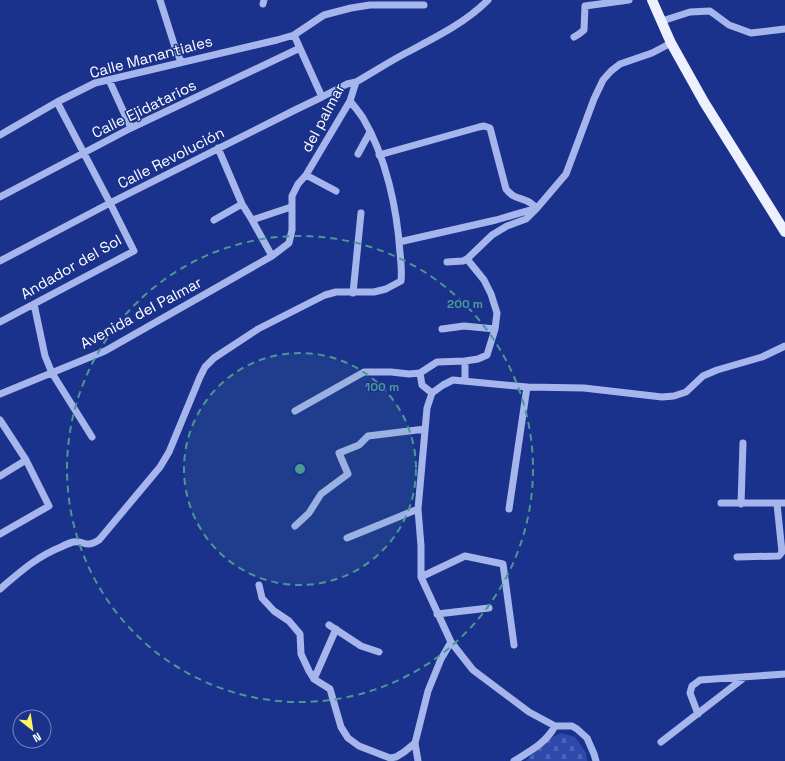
<svg xmlns="http://www.w3.org/2000/svg" width="785" height="761" font-family="'Space Grotesk',sans-serif">
	<style>
		.cemetery { fill: url(#cemetery-stones) }
		.lines { fill: none; stroke-linecap: round; stroke-linejoin: round }
		.minor { stroke: #a6b6ed; stroke-width: 7 }
		.major { stroke: #edf0ff; stroke-width: 10 }
		.ring { fill: none; stroke: #4b9892; stroke-width: 2; stroke-dasharray: 7 5 }
		.labels { text-anchor: middle; stroke-width: 3; stroke-linejoin: round; paint-order: stroke }
		.street-label { font-size: 15px; fill: #fff; stroke: #1b328c }
		.centre { fill: #4b9892; stroke: #1b328c; stroke-width: 2 }
		.ring-label { font-size: 12px; text-anchor: middle; font-weight: bold; fill: #4b9892; stroke: #1b328c; stroke-width: 3; stroke-linejoin: round; paint-order: stroke }
	</style>
	<defs>
		<pattern id="cemetery-stones" width="16" height="16" patternUnits="userSpaceOnUse"><rect width="16" height="16" fill="#2e49aa"/><path d="M2 7V4a2 2 0 0 1 4 0v3zM10 15v-3a2 2 0 0 1 4 0v3z" fill="#4d64b7"/></pattern>
	</defs>
	<rect width="100%" height="100%" fill="#1b328c"/>
	<path class="cemetery" d="M561,733L575,737L586,753L587,761H526L547,740Z"/>
	<g class="lines">
		<path class="minor" d="M160,0L174,44L181,62
			M263,4L264,0
			M662,21L690,12L710,11L729,25L751,33L785,29
			M294,35L322,97
			M574,37L579,34L584,30L585,6L629,0
			M109,80L131,128
			M0,135L57,102L95,83L277,40L294,35L324,15L351,8L370,5H424
			M218,148L242,204L252,220L272,256
			M358,154L370,132
			M379,155L479,127L484,126L490,128L506,189C514,199 519,197 529,202C531,203 534,206 537,208L526,219L507,226L492,235L467,259L463,261L447,262
			M306,175L336,191
			M0,197L131,128L300,48
			M214,220L242,204
			M252,220L291,207
			M399,242L496,220L537,208L566,174L594,99L603,80L611,71L620,64L652,53L671,43
			M0,261L110,203L295,110L322,97L347,84L356,82
			M353,293L361,213
			M34,304L45,356L52,373L92,437
			M0,322L134,251L110,203L57,102
			M442,329L464,326L495,329
			M465,361V381
			M432,393L427,408L418,509L421,546V577L451,642L473,670L529,712L555,726H572L577,729L587,738L594,754L596,761
			M432,393L443,385L453,380L527,387L584,388L662,397L674,396L686,392L703,376L717,370L762,357L785,346
			M432,393L422,385L420,373L437,362L465,361L478,359L487,355L495,329L497,313L491,294L484,280L467,259
			M0,394L105,351L272,256L289,243L292,230V196L298,184L306,175L350,101L356,82C372,73 387,63 404,54C434,38 464,24 488,0
			M295,411L364,372H391L409,374L420,373
			M0,420L26,460L49,506L0,534
			M0,476L26,460
			M721,503H785
			M741,504L743,443
			M509,509L527,387
			M295,526L309,513L321,494L348,474L339,453L359,445L368,436L425,429
			M347,538L418,509
			M737,557L779,556L782,552L777,504
			M421,577L465,556L503,564L514,645
			M259,585L262,598L274,611L289,621L300,634L301,654L309,671L314,679L330,689L341,727L348,738L359,746L390,758L396,757L404,752L415,743
			M0,589C20,572 36,557 61,547C65,545 69,543 73,542C85,540 84,549 99,540L160,467L169,452L200,377L205,367L214,358L258,329L325,295L336,292H374L386,289L401,281C402,272 401,262 400,253C397,208 386,157 363,118C359,112 354,106 350,101
			M437,614L489,608
			M329,625L361,646L379,652
			M314,679L336,629
			M698,714L690,693L692,686L700,680L785,674
			M661,742L745,677
			M418,761L415,743L428,691L441,659L451,642
			M514,761C530,751 546,743 555,726"/>
		<path class="major" d="M652,0L671,43L704,102L785,232"/>
	</g>
	<circle cx="300" cy="469" r="116" fill="#4b9892" fill-opacity=".12"/>
	<g class="ring">
		<circle cx="300" cy="469" r="116"/>
		<circle cx="300" cy="469" r="233"/>
	</g>
	<g class="labels">
		<g class="street-label">
			<text transform="translate(151 57) rotate(-15)" y="5">Calle Manantiales</text>
			<text transform="translate(144 109) rotate(-26)" y="5">Calle Ejidatarios</text>
			<text transform="translate(323 118) rotate(-62)" y="5">del palmar</text>
			<text transform="translate(171 158) rotate(-27)" y="5">Calle Revolución</text>
			<text transform="translate(71 267) rotate(-30)" y="5">Andador del Sol</text>
			<text transform="translate(141 313) rotate(-28)" y="5">Avenida del Palmar</text>
		</g>
	</g>
	<circle cx="300" cy="469" r="6" class="centre"/>
	<g class="ring-label">
		<text x="465" y="308">200 m</text>
		<text x="382" y="391">100 m</text>
	</g>
	<g transform="translate(32 729) rotate(150)"><circle r="19" fill="#1b328c" stroke="#7684ba"/>
	<path d="M0-3L7 15L0 10L-7 15Z" fill="#fef663"/>
	<text y="-6" font-size="11" font-weight="bold" text-anchor="middle" fill="#ffffff">N</text>
	</g>
</svg>
